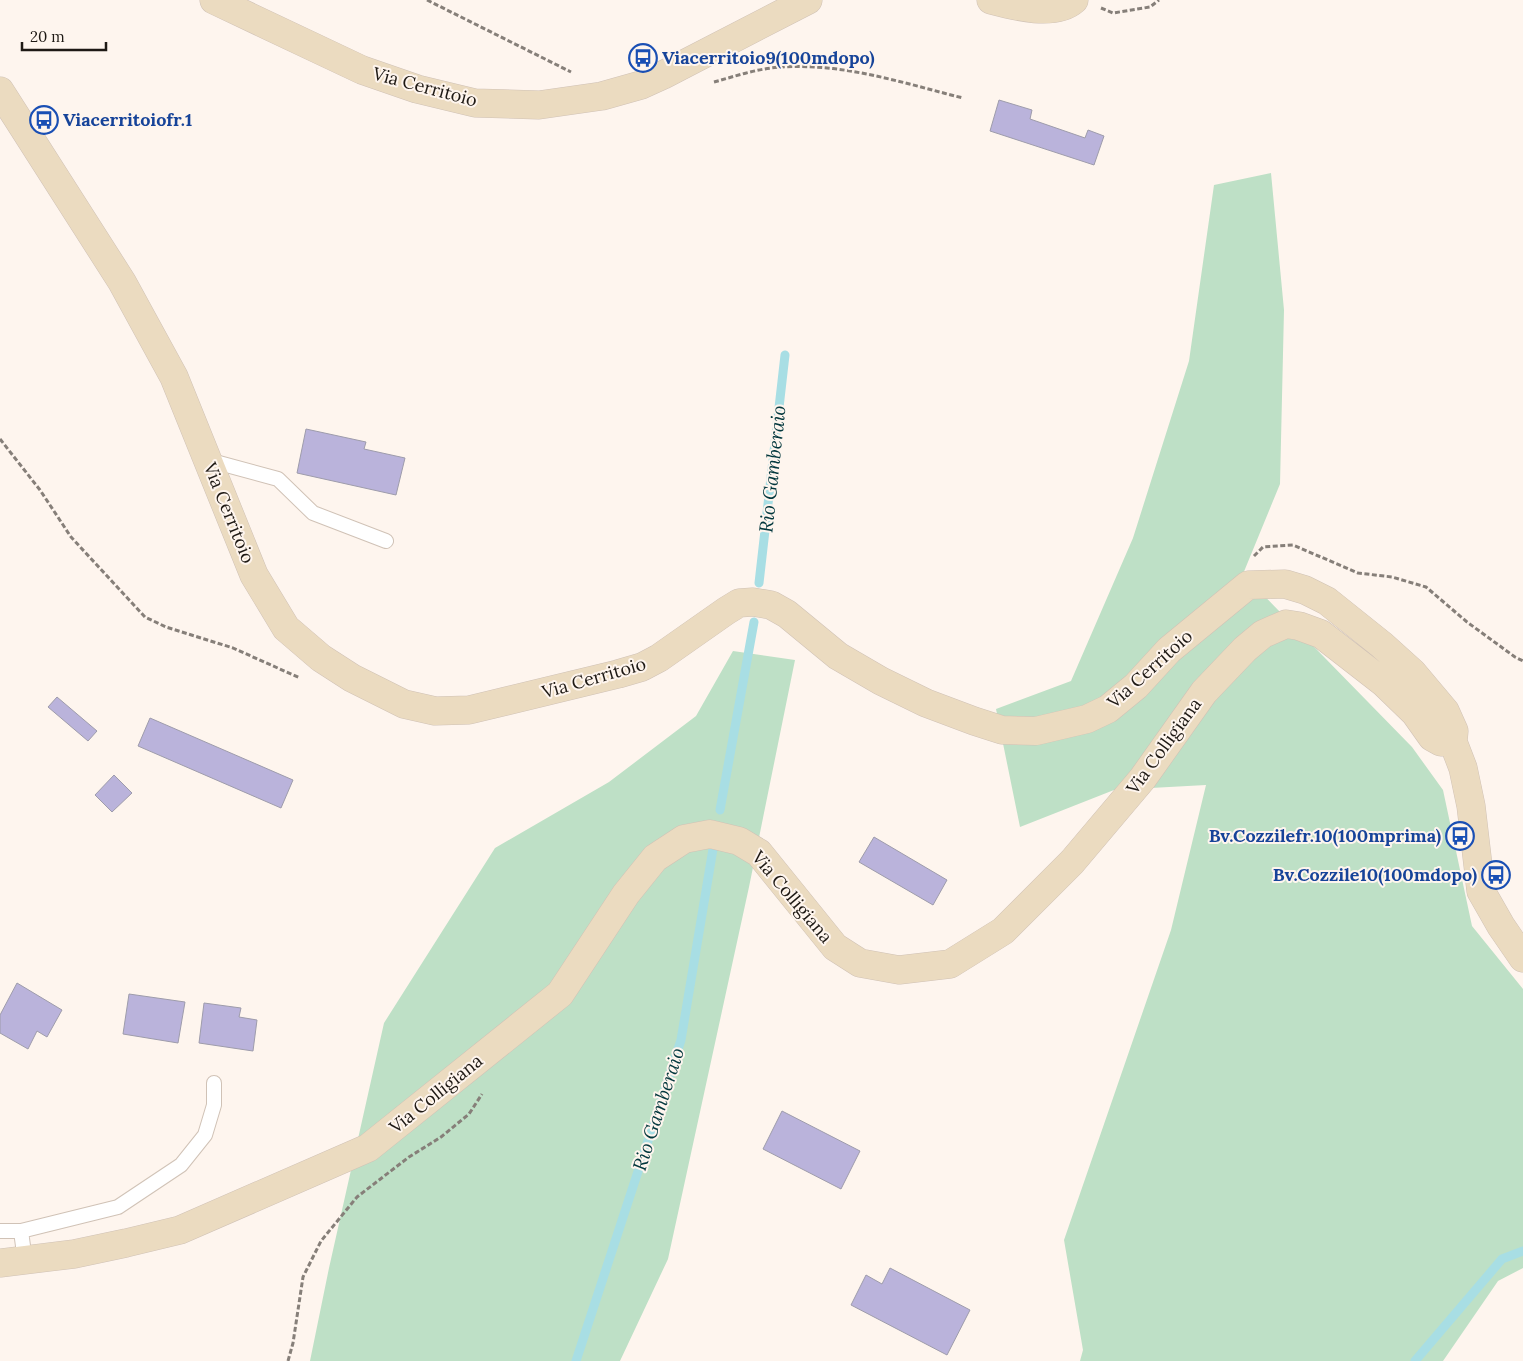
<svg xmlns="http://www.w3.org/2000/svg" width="1523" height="1361" font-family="Lora,serif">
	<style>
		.green { fill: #bee0c6 }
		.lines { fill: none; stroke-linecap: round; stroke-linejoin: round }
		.stream { stroke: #a8dee4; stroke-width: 9 }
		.building { fill: #bab3db; stroke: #9e9cab }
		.lane-casing { stroke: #d0c2b6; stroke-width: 16 }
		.secondary-casing { stroke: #d0c2b6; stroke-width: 29 }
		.path { stroke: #867f79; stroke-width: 3; stroke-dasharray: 5 2.5; stroke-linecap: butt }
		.lane { stroke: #fff; stroke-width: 14 }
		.secondary { stroke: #ebdbc0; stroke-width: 28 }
		.labels { text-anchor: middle; stroke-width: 4; stroke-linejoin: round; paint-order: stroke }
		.transit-label { font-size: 18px; font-weight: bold; fill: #164399; stroke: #fef5ee; text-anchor: start }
		.street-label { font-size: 18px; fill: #1e1914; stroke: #fef5ee }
		.water-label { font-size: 19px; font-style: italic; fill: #02373d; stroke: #fef5ee }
	</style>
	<rect width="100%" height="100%" fill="#fef5ee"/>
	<path class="green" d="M1271,173L1284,310L1280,484L1243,574L1412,747L1443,790L1472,926L1523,989V1268L1498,1281L1443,1361H1080L1083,1350L1064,1240L1171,930L1206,785L1114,790L1020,827L996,709L1071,681L1133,538L1189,361L1214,185Z
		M733,651L795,660L749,887L668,1259L620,1361H310L329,1268L384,1023L495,848L609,782L696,716Z"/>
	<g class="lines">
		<path class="stream" d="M759,583L785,355
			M720,810L754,622
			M576,1361L681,1040L713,849
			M1415,1361L1502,1259L1523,1251"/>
	</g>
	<path class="building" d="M999,100L1032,110L1030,119L1085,138L1088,130L1104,136L1094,165L990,131Z
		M306,429L366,442L364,449L405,458L396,495L297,473Z
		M57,697L97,731L88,741L48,707Z
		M150,718L293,780L281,808L138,746Z
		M114,775L132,793L112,812L95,795Z
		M874,837L947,880L933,905L859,862Z
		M17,983L62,1010L47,1037L37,1031L28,1049L0,1033V1015Z
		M129,994L185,1002L178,1043L123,1034Z
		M204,1003L241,1008L239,1017L257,1020L253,1051L199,1043Z
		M782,1111L860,1151L841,1189L763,1149Z
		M890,1268L970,1310L947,1355L851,1305L866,1275L882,1284Z"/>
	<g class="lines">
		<defs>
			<path id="lane" d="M208,460L278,479L313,513L386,541
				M0,1231H21L118,1207L181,1165L205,1135L214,1105V1083
				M21,1231L25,1261"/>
			<path id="secondary" d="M214,0L362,70L417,89L475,103L539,105L602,96L641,85L663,75L808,0
				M991,0C1014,6 1055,17 1074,0
				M0,91L122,282L174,377L254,575L286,628L321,658L352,678L404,704L435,711L469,710L618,674L642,667L659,658L726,611L739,603L753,602L771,605L787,614L838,656L881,681L926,703L974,721L1002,730L1036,731L1087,719L1108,709L1136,686L1169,650L1248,585L1285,584L1305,590L1327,601L1382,645L1413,673L1445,711L1454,731L1453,742L1463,768L1471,806L1481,891L1501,926L1523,958
				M0,1263L74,1254L126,1243L180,1230L368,1148L560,994L626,894L655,858L684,839L710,834L739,841L759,853L835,947L860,963L899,970L950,964L1003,931L1072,862L1143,778L1204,692L1245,649L1263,634L1286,624L1299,626L1321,634L1384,683L1415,713L1432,737L1441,742H1453"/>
		</defs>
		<use href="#lane" class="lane-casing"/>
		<use href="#secondary" class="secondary-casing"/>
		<path class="path" d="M427,0L571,72
			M1101,8L1113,13L1150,7L1159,0
			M714,82C736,76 759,68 782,67C844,63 903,83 963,98
			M0,439L40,490L71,537L145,617L166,627L233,648L300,678
			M1254,556L1263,547L1293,545L1358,573L1392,577L1426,587L1467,622L1515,657L1523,661
			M288,1361L293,1343L303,1277L321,1241L357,1197L409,1157L441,1137L469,1114L482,1094"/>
		<use href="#lane" class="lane"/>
		<use href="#secondary" class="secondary"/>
	</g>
	<defs>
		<symbol id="bus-ring" viewBox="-11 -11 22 22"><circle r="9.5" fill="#fef5ee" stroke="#1a4fb4" stroke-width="1.5"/><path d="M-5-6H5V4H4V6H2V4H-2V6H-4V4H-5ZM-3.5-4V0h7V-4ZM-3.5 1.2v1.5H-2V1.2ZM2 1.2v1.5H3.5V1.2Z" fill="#1a4fb4"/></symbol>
	</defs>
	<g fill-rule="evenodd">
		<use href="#bus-ring" x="627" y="42" width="32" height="32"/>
		<use href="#bus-ring" x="28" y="104" width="32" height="32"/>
		<use href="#bus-ring" x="1444" y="820" width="32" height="32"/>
		<use href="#bus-ring" x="1480" y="859" width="32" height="32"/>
	</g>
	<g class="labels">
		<g class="transit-label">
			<text x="662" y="64">Viacerritoio9(100mdopo)</text>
			<text x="63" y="126">Viacerritoiofr.1</text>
			<text x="1441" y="842" text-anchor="end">Bv.Cozzilefr.10(100mprima)</text>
			<text x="1477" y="881" text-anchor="end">Bv.Cozzile10(100mdopo)</text>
		</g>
		<g class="street-label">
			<text transform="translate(425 87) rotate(15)" y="6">Via Cerritoio</text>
			<text transform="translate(229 513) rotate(68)" y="6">Via Cerritoio</text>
			<text transform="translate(1150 669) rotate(-42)" y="6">Via Cerritoio</text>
			<text transform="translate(594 678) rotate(-16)" y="6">Via Cerritoio</text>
			<text transform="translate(1164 746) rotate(-54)" y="6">Via Colligiana</text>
			<text transform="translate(792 897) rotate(50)" y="6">Via Colligiana</text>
			<text transform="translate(436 1094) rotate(-39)" y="6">Via Colligiana</text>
		</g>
		<g class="water-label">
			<text transform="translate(772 469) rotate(-84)" y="7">Rio Gamberaio</text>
			<text transform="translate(658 1109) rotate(-72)" y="7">Rio Gamberaio</text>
		</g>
	</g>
	<path d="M22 42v8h84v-8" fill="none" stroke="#1e1914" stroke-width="2.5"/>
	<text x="30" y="42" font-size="15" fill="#1e1914" stroke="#fef5ee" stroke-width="4" paint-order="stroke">20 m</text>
</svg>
